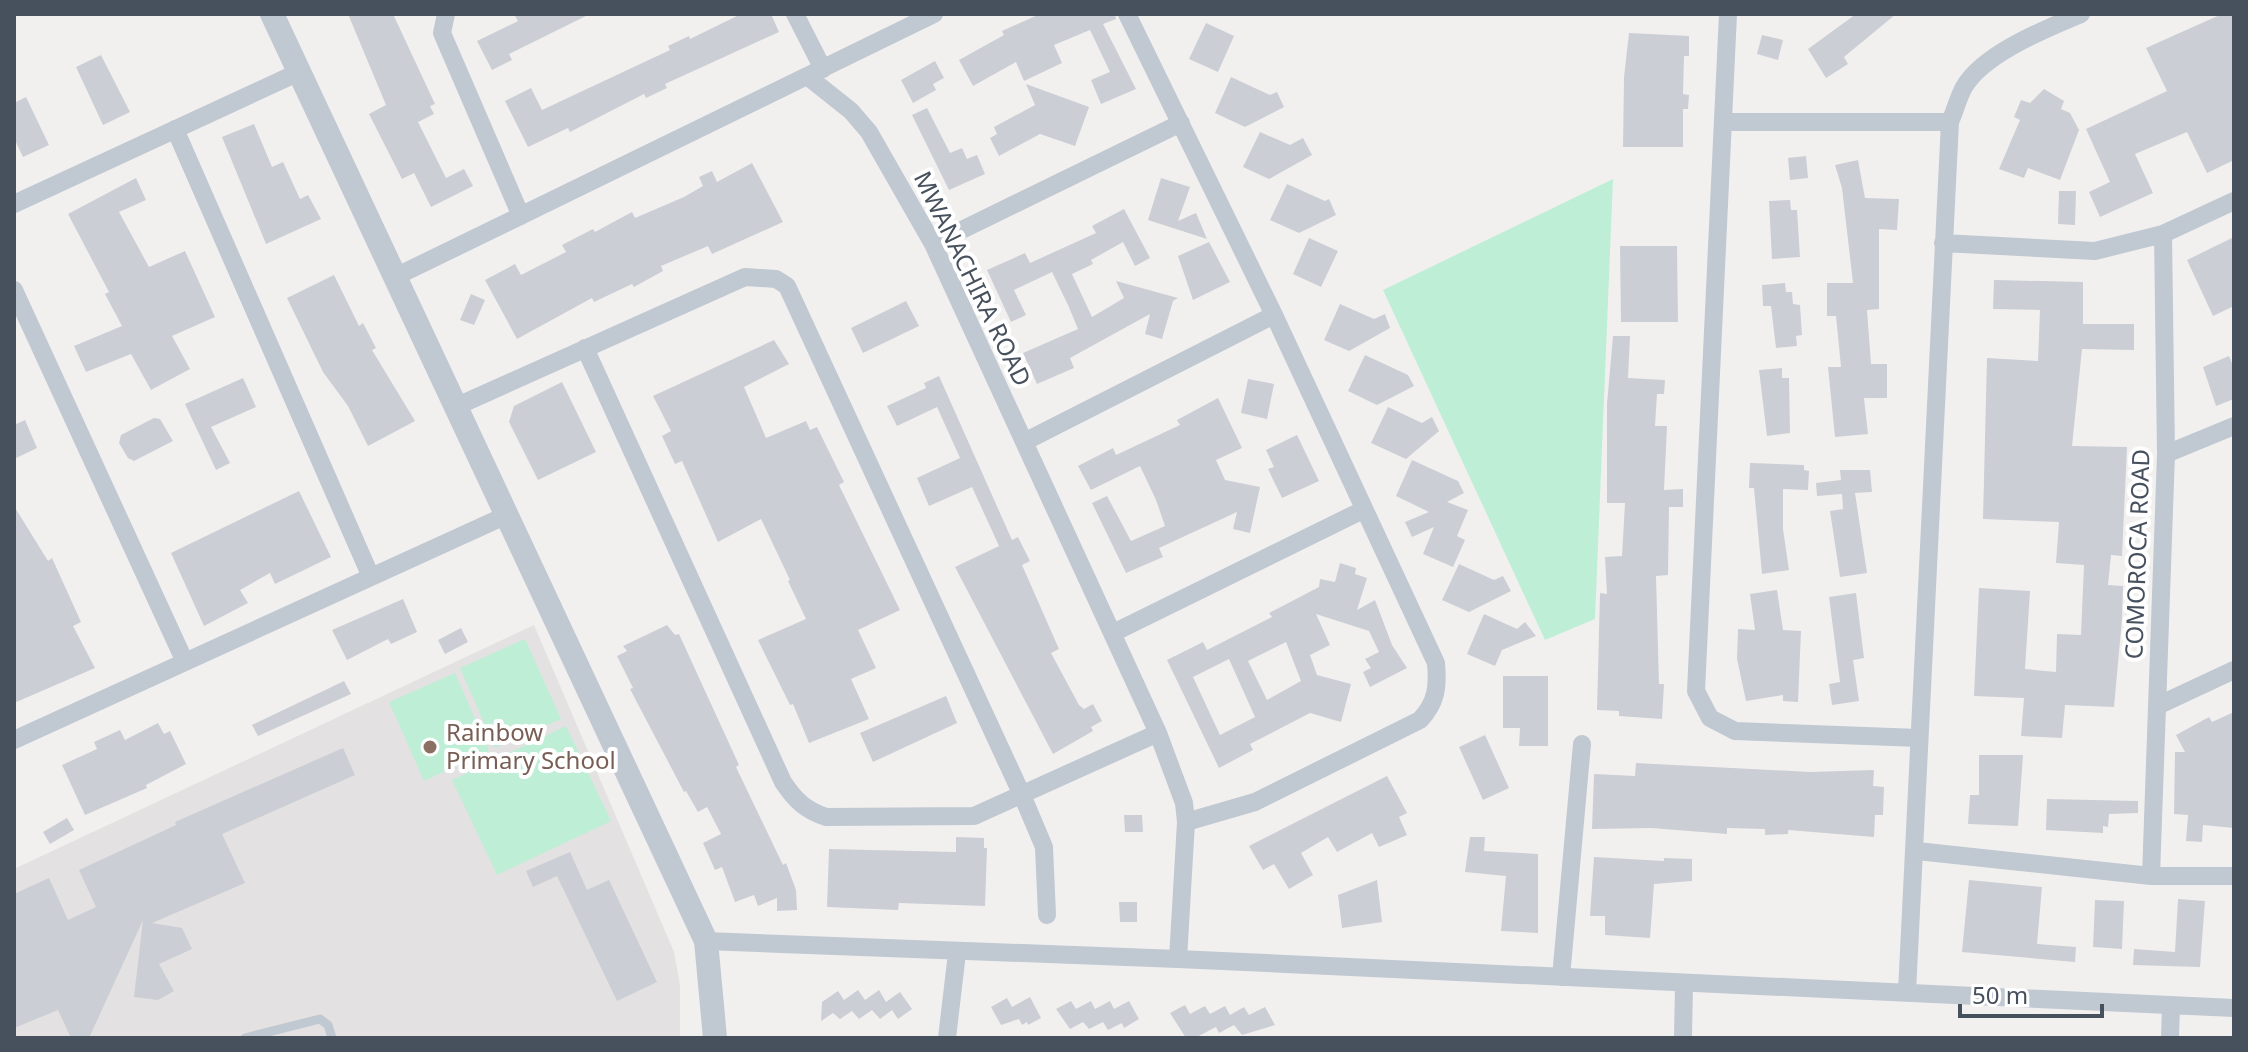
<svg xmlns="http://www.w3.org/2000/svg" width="2248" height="1052" font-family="'Noto Sans',sans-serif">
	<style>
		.education { fill: #e3e1e1 }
		.green { fill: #beefd6 }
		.building { fill: #cbced5; fill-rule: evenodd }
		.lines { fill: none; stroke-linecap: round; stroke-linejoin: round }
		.service { stroke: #c0c8d1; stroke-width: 9 }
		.minor { stroke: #c0c8d1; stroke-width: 18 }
		.tertiary { stroke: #c0c8d1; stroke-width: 24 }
		.education-dot { fill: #8d6e63; stroke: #fff; stroke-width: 3 }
		.labels { text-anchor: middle; stroke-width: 8; stroke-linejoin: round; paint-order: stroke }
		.street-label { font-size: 24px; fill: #47505d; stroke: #fff }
		.education-label { font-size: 24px; fill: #785e54; stroke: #fff; text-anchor: start }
	</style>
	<rect width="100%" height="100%" fill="#f2f0ef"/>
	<path class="education" d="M534,625L674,952L680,985V1038H14V869Z"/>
	<path class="green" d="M1613,179L1595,619L1545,640L1383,290Z
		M525,639L561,719L495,748L460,668Z
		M455,673L489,751L424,781L389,702Z
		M566,726L611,821L497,875L452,780Z"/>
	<path class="building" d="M348,14H393L435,104L430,106L434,114L418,122L446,178L464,169L473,186L431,207L414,173L402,179L369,114L386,105Z
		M514,14H590L509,54L512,60L492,70L477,41L518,21Z
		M741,14H771L779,32L665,84L667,88L646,98L644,94L570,132L568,128L528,147L505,101L531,88L542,110L670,50L668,46L689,36L690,39Z
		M1040,14H1115L1116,19L1103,24L1136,89L1101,104L1091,80L1110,72L1090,30L1054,45L1062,63L1024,81L1016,62L973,86L959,60L1004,35L1002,31Z
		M1856,14H1896L1844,57L1848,64L1826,78L1808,49Z
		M2222,14H2234V160L2207,173L2187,132L2135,154L2153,193L2100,217L2089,192L2110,182L2086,129L2167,91L2146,48Z
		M1206,23L1234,36L1218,72L1189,59Z
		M1629,33L1689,36V56H1684L1683,94L1689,95L1688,109H1683V147H1623L1624,77Z
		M1762,35L1783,40L1778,60L1757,54Z
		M101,55L130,112L103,125L76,67Z
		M935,61L944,78L933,84L936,90L913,103L901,80Z
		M1231,77L1270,95L1277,92L1284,107L1245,127L1215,113Z
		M1026,84L1089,107L1075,146L1040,134L999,156L990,138L997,134L994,127L1035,105Z
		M2044,89L2064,101L2061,109L2070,113L2079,130L2060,180L2028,168L2024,178L1999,169L2020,120L2014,117L2021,100L2030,103Z
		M26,97L49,145L23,157L14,138V103Z
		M927,108L950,153L962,148L967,159L977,155L985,174L949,190L912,115Z
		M254,124L272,167L283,162L300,199L308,195L321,219L266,244L222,137Z
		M1260,132L1290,145L1303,138L1312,155L1269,179L1243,167Z
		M1806,156L1808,178L1790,180L1788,158Z
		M1858,160L1865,198L1899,199L1897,230L1879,229V309L1867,310L1871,364H1887V398H1864L1868,434L1835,437L1828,367H1841L1836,316H1827V283H1853L1842,188L1835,165Z
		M752,163L783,222L712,254L708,246L661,266L663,271L634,287L632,284L594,302L592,298L517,339L485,280L515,264L521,275L566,252L562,245L593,229L595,232L632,212L635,218L684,197L703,186L699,177L712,171L717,182Z
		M136,178L146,200L119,212L149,267L185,251L215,317L172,336L190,369L151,390L131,354L86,372L74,346L122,326L105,294L109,292L68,214Z
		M1161,178L1190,187L1178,221L1196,213L1207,239L1148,220Z
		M1287,184L1325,201L1329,199L1336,215L1299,233L1270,220Z
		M2059,191H2076L2075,225L2058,224Z
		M1790,200L1791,210H1797L1800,257L1772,259L1769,201Z
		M1124,209L1150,258L1135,266L1123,242L1091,260L1093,264L1072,274L1092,317L1124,298L1116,281L1178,298L1173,301L1162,339L1145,334L1150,314L1070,358L1074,368L1037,384L1023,353L1078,329L1068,305L1052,272L1014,290L1026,315L1011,322L987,270L1025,253L1030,263L1096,233L1092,226Z
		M2234,237V306L2213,316L2187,260Z
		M1309,238L1338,251L1321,287L1293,274Z
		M1209,242L1230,282L1193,300L1178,256Z
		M1620,246H1677L1678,322H1621Z
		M334,275L359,326L363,323L376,348L372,350L415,421L368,446L348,406L323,372L287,298Z
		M1994,280L2083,282V324H2134V350L2082,349L2072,446L2127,447L2122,556L2111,555L2108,585L2123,586L2122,619L2114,707L2065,705L2062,738L2021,736L2024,698L1974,696L1979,588L2030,591L2025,669L2056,672L2057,634L2081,635L2084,565L2056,563L2059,522L1983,519L1987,358L2038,361L2040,310L1993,309Z
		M1785,283L1786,292H1792L1793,304L1800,305L1802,335L1796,336L1797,346L1776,348L1771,306H1763L1762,285Z
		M471,294L485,300L474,325L460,320Z
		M906,301L919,326L863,353L851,328Z
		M1340,304L1374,319L1385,314L1390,328L1349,351L1324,340Z
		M1613,336H1630L1628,378L1665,380L1664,394H1657L1655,426H1667L1664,490L1683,489V507H1669L1668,575L1656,576L1659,684H1664L1662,719L1619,716V711L1597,710L1600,593L1607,594L1605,557L1622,556L1625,503H1607V404Z
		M774,340L789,364L744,387L766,438L806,421L810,430L817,427L844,482L839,485L900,610L858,630L876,668L851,679L869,719L809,743L793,704L790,705L758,640L806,619L788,581L790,580L761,519L718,542L682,461L675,464L662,436L671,431L653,396Z
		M1365,355L1408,375L1414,386L1377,405L1348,391Z
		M2229,356L2234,368V399L2216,406L2203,367Z
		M1782,368V378H1789L1790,433L1767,436L1759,370Z
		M939,376L1012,540L1018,537L1030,561L1022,565L1059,649L1051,653L1079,705L1084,709L1093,704L1102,721L1091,727L1093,731L1053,754L955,567L999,546L972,487L929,506L917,478L960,458L937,407L897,426L887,406L926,388L924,383Z
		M243,378L256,407L211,427L230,463L216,470L185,404Z
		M1248,379L1274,384L1267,419L1241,413Z
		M562,382L596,452L538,480L509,422L514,406Z
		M1218,398L1242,448L1216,460L1225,480L1260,487L1250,533L1233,529L1237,512L1159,548L1163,557L1126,573L1092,503L1107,496L1131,541L1165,526L1156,500L1140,466L1091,490L1078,466L1113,448L1116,455L1180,425L1177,420Z
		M1388,407L1422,423L1432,417L1439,431L1406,459L1371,443Z
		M154,418L160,419L173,441L134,461L128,458L119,443L121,435Z
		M25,420L37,448L14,459V425Z
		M1297,435L1319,481L1282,498L1268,469L1274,467L1266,450Z
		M1412,460L1458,481L1464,493L1447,502L1468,510L1457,536L1465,540L1453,567L1423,554L1434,527L1412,537L1405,522L1429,512L1396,496Z
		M1750,463L1804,465V470L1809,471L1808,490L1783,489V529L1789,570L1762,574L1754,488H1749Z
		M1840,470H1870L1872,492L1855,493L1867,573L1840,577L1830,511L1843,509L1842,494L1817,496L1816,483L1841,480Z
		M299,491L331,557L275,584L270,573L240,590L248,603L204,626L171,553Z
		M14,506L48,561L52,558L81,622L73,626L95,668L14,703Z
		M1340,563L1356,568L1355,574L1367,578L1357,610L1375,600L1392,645L1407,668L1370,687L1363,672L1371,668L1365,659L1379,652L1369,631L1316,614L1330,645L1310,655L1317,675L1351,684L1341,722L1310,713L1250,744L1253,750L1219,768L1167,660L1203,642L1207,650L1272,617L1269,613L1319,587L1320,579L1335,582ZM1286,642L1301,681L1267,700L1248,661ZM1229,659L1255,717L1220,735L1193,677Z
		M1459,564L1494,580L1503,576L1511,591L1469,612L1442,600Z
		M1777,590L1783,630L1801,631L1798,702L1783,701V695L1746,701L1737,659L1738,629L1755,630L1750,594Z
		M1856,593L1864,658L1853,660L1859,701L1832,705L1829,684L1840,682L1829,597Z
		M403,599L417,632L391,644L388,639L347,660L332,630Z
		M1484,614L1517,629L1525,622L1536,636L1502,650L1495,666L1467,654Z
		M667,625L675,635L679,634L739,765L736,767L783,865L786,863L796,890L797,910L777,911V898L758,906L754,895L735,902L722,867L715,870L703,843L721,834L707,807L698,812L686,791L684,792L630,689L633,688L617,656L627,651L623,646Z
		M461,628L468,642L445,654L438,640Z
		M1503,676H1548V746H1519L1520,728H1503Z
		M344,681L351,694L258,736L252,725Z
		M946,696L957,723L873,762L860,733Z
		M2234,712V828L2203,825L2202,842L2186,841L2188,815L2174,814L2175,752H2185L2176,735L2209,717L2212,722Z
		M158,723L164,734L170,731L186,764L146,785L147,788L85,815L62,765L97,749L94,742L120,730L125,740Z
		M1485,735L1509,788L1483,800L1459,747Z
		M343,748L355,775L222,834L245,883L152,923L182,928L192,949L159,964L174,991L158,1000L134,997L143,920L89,1038H71L58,1010L14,1028V894L49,878L68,920L96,907L79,870L176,825L175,822Z
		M1979,755H2023L2018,826L1968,824L1970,795H1979Z
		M1636,763L1810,772L1874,770L1873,786L1884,787L1883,815H1875L1874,837L1788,830V834L1765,835V829L1727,828V834L1651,828L1592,829L1594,774L1635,776Z
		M1387,776L1407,813L1399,817L1407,835L1379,847L1372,833L1337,852L1328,837L1301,853L1313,875L1289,889L1274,864L1263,870L1249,846Z
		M2047,799L2138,801V813L2109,814L2108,827L2103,826V833L2046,830Z
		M1124,815H1142L1143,832H1125Z
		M67,818L74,830L50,844L43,832Z
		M956,837L984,838V848H987L985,906L899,903L898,910L827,907L829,849L956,852Z
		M1470,837H1485L1484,851L1538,854V933L1501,931L1506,876L1465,872Z
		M570,852L587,890L609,880L657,982L617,1001L557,876L533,887L526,871Z
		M1594,857L1664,861V858L1692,859V881L1654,884L1650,938L1605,935V916H1590Z
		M1377,880L1382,922L1342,928L1338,895Z
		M1969,880L2042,887L2037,944L2076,947L2075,962L1962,952Z
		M2178,899L2205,901L2200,967L2133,965L2134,949L2175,952Z
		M2095,900L2124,901L2122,949L2093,947Z
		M1119,902H1137V922H1120Z
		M858,990L865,1000L879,990L886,1002L900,992L912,1009L898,1019L890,1007L892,1010L880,1019L872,1010L859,1019L852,1011L840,1019L833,1013L821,1021L822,1002L838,991L844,1000Z
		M1030,997L1041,1018L1028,1025L1027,1022L1022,1025L1019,1019L1001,1025L991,1007L1007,998L1012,1007Z
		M1071,1001L1076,1009L1091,1001L1095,1009L1110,1001L1114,1009L1129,1001L1139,1019L1124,1028L1122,1023L1108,1030L1103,1022L1089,1029L1083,1022L1070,1029L1056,1009Z
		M1185,1005L1190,1014L1205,1006L1210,1014L1225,1006L1230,1015L1244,1007L1249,1015L1265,1007L1275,1025L1242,1035L1234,1025L1219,1033L1216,1027L1195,1038H1186L1170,1013Z"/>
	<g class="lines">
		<path class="service" d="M245,1038L320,1019L328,1025L332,1038"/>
		<path class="minor" d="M446,14L442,33L521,216
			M795,14L823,69
			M1127,14L1274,315L1436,663C1438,686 1437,702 1420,720L1255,802L1186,822
			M1728,14L1696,691L1710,718L1735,731L1919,738
			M807,76L934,14
			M1724,122H1950
			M175,129L371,577
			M14,204L297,73
			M1943,243L2095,251L2163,234L2234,201
			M933,244L1181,123
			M395,277L807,76L851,111L869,132L933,244L1158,733L1184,803L1186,822L1178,959
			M14,290L185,662
			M585,348L783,782C795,800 805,810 826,817L974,816L1158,733
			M455,407L745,277L776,279L787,286L1022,795L1044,847L1047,915
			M1024,442L1274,315
			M2166,454L2234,426
			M1113,633L1363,510
			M2157,706L2234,670
			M14,740L507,515
			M1917,851L2151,876H2234
			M2151,876L2166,454L2163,234
			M706,941L1178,959L2234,1008
			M1561,977L1582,744
			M1907,992L1950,122C1955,111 1958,98 1964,87C1984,53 2046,29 2081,14
			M947,1038L957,953
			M1683,1038L1684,984
			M2170,1038L2171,1005"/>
		<path class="tertiary" d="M272,14L706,941L715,1038"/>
	</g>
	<circle class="education-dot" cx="430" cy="747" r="8"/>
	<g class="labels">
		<g class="street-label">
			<text transform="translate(972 279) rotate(64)" y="8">MWANACHIRA ROAD</text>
			<text transform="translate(2138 554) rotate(-88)" y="8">COMOROCA ROAD</text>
		</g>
		<g class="education-label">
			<text x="446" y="741">Rainbow<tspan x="446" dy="28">Primary School</tspan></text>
		</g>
	</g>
	<rect width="2248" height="1052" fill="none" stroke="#47505d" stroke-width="32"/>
	<path d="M1960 1004v12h142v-12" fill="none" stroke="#47505d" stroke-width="4"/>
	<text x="1972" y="1004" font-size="24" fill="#47505d" stroke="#ffffff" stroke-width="6" paint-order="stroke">50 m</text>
</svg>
